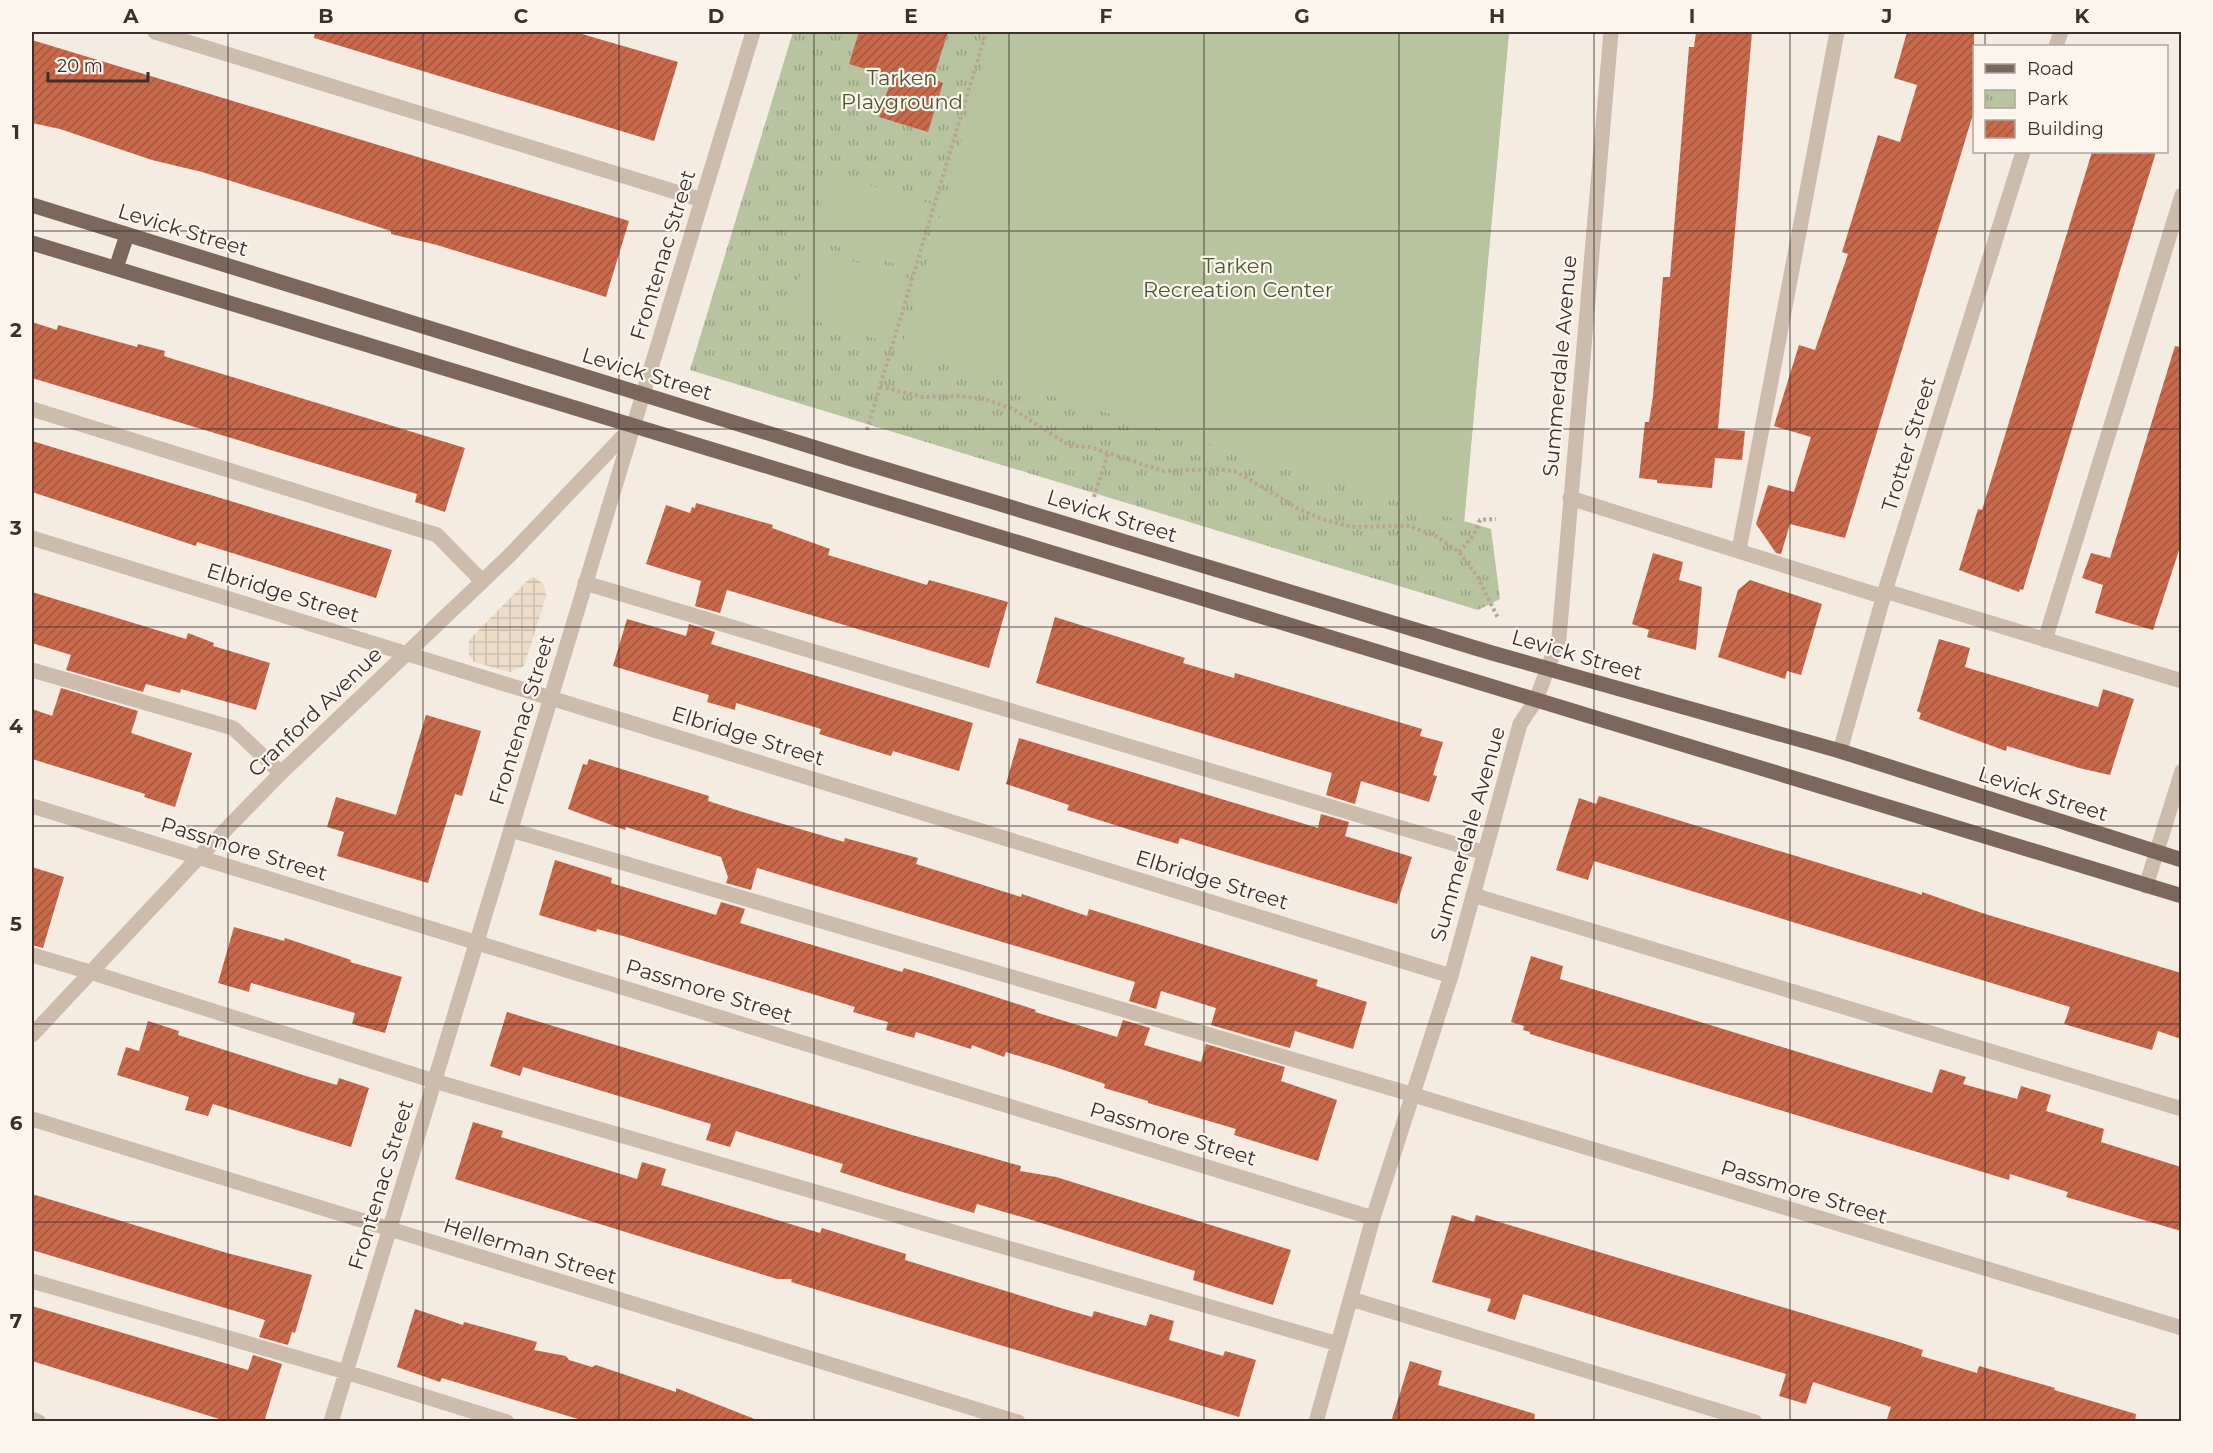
<svg xmlns="http://www.w3.org/2000/svg" width="2213" height="1453" font-family="Montserrat,sans-serif">
	<style>
		.park { fill: url(#park-tufts) }
		.pitch { fill: #b8c4a0 }
		.plaza { fill: url(#plaza-grid) }
		.building { fill: url(#building-hatch) }
		.lines { fill: none; stroke-linecap: round; stroke-linejoin: round }
		.path { stroke: #b9a596; stroke-width: 4; stroke-dasharray: 3 3; stroke-linecap: butt }
		.minor { stroke: #cdbbac; stroke-width: 15 }
		.major { stroke: #7d675c; stroke-width: 15 }
		.grid { fill: none; stroke: #3b302b; stroke-width: 1.5; stroke-opacity: 0.55 }
		.labels { text-anchor: middle; stroke-width: 4.5; stroke-linejoin: round; paint-order: stroke }
		.park-label { font-size: 21px; fill: #4a5a2e; stroke: #fbf5ee }
		.street-label { font-size: 21px; fill: #3b302b; stroke: #fbf5ee }
		.neatline { fill: none; stroke: #3b302b; stroke-width: 2 }
		.grid-label { font-size: 20px; text-anchor: middle; font-weight: bold; fill: #3b302b }
	</style>
	<defs>
		<pattern id="park-tufts" width="24" height="20" patternUnits="userSpaceOnUse" patternTransform="scale(1.5)"><rect width="24" height="20" fill="#b8c4a0"/><path d="M3 7l-1-3M5 7V3M7 7l1-3M15 17l-1-3M17 17v-4M19 17l1-3" fill="none" stroke="#97a083"/></pattern>
		<pattern id="plaza-grid" width="8" height="8" patternUnits="userSpaceOnUse" patternTransform="scale(1.5)"><rect width="8" height="8" fill="#ecdcc8"/><path d="M0 4h8M4 0v8" fill="none" stroke="#cbbdac"/></pattern>
		<pattern id="building-hatch" width="6" height="6" patternUnits="userSpaceOnUse" patternTransform="scale(1.5)"><rect width="6" height="6" fill="#c8694b"/><path d="M-1 1l2-2M0 6l6-6M5 7l2-2" fill="none" stroke="#a4573f"/></pattern>
	</defs>
	<rect width="100%" height="100%" fill="#f4ebe1"/>
	<path class="park" d="M793,32H1509L1464,521L1491,529L1500,599L1478,610L690,370Z"/>
	<path class="pitch" d="M993,32H1509L1464,522L901,350Z
		M830,173L932,204L912,269L810,238Z
		M808,248L909,278L890,343L789,313Z"/>
	<path class="plaza" d="M531,577L537,579L544,585L546,596L524,666L510,672L474,662L469,655V640Z"/>
	<path class="building" d="M315,32H575L678,62L654,141L314,38Z
		M859,32H948L933,79L943,83L928,132L879,117L892,77L849,64Z
		M1696,32H1752L1718,429L1745,431L1742,460L1715,458L1712,488L1657,483V480L1639,478L1645,422H1649L1653,396L1663,277H1670L1689,47H1694Z
		M1907,32H1974V111L1845,538L1790,524L1781,554L1776,553L1756,524L1768,485L1794,492L1811,437L1774,426L1799,345L1815,350L1848,254L1842,252L1878,135L1900,142L1917,85L1894,78Z
		M32,40L629,221L606,297L437,245L391,234V231L338,214L202,172L152,160L60,129L32,123Z
		M2092,152H2156L2023,590L2020,589L2019,592L1959,570L1978,509L1982,510Z
		M32,322L57,330L58,325L137,347L138,344L165,351L164,356L173,359L465,448L445,512L415,502L417,494L32,378Z
		M2175,346L2181,347V544L2153,630L2095,613L2103,585L2082,578L2091,553L2110,558Z
		M32,441L392,550L376,598L197,542L196,546L32,492Z
		M696,503L773,525L772,528L830,549L828,555L927,585L929,580L1008,602L989,668L727,590L720,613L695,606L701,581L646,564L666,505L690,513L692,507L695,508Z
		M1653,553L1683,562L1679,580L1702,587L1696,650L1647,637L1649,630L1632,624Z
		M1750,580L1822,604L1801,675L1787,671L1785,679L1718,657L1738,590Z
		M32,592L186,639L188,633L214,643L213,646L270,663L256,710L181,689L180,693L146,684L143,692L66,670L71,655L32,643Z
		M1055,617L1185,658L1183,663L1234,678L1235,673L1422,729L1420,736L1443,742L1433,775L1437,776L1429,802L1361,781L1355,804L1326,795L1332,773L1036,683Z
		M627,619L686,636L689,624L715,632L711,644L973,723L959,771L893,751L891,756L819,734L821,729L736,703L735,710L707,702L709,695L613,666Z
		M1939,639L1970,648L1965,667L2098,707L2103,689L2134,699L2110,775L2079,768L2007,746L2006,751L1919,719L1921,713L1917,711Z
		M61,688L138,711L131,733L192,753L175,807L144,797L145,794L32,759V709L52,716Z
		M426,715L481,731L462,796L455,794L428,883L337,856L344,832L327,827L336,797L396,815Z
		M1019,738L1318,828L1321,814L1349,822L1345,836L1412,857L1397,904L1180,838L1178,844L1134,831L1067,810L1069,805L1006,784Z
		M589,759L709,796L708,801L746,813L844,842L845,838L918,858L916,864L1021,897L1022,894L1087,916L1089,909L1318,980L1316,986L1367,1002L1353,1049L1295,1031L1290,1048L1211,1025L1216,1008L1161,991L1156,1009L1129,1001L1135,982L757,868L751,890L726,883L728,877L721,857L626,827L625,830L568,809L583,764L587,765Z
		M1599,796L1917,893L1922,895V892L1982,913L2181,973V1039L2158,1031L2152,1050L2064,1024L2070,1007L1672,885L1594,861L1588,880L1556,870L1579,798L1596,804Z
		M555,860L612,878L611,883L716,915L721,902L745,909L740,923L902,972L904,968L934,977L1036,1010L1035,1012L1117,1037L1123,1020L1150,1028L1144,1045L1201,1062L1206,1044L1285,1067L1281,1081L1337,1100L1318,1161L1234,1135L1236,1129L1148,1103V1101L1104,1088L1105,1084L1052,1066L1006,1052L1004,1057L972,1045L971,1049L916,1032L914,1038L886,1030L888,1022L853,1012L855,1007L623,936L597,929L596,932L539,915Z
		M32,867L64,877L43,948L32,945Z
		M234,927L284,941L285,938L351,960L350,962L402,977L385,1033L352,1024L355,1013L251,983L249,992L218,983Z
		M1531,956L1563,966L1560,979L1932,1093L1940,1069L1966,1077L1963,1084L2017,1099L2021,1086L2051,1095L2046,1111L2104,1129L2101,1142L2181,1167V1231L2066,1197L2068,1192L2010,1174L2009,1180L1530,1034V1032L1523,1030L1524,1026L1511,1022Z
		M507,1012L912,1135L1021,1166L1020,1171L1056,1177L1291,1250L1273,1305L1193,1280L1195,1271L1032,1220L977,1204L974,1213L899,1191L840,1172L843,1164L736,1131L730,1147L706,1140L711,1124L523,1067L520,1076L490,1066Z
		M148,1021L179,1031L178,1035L309,1077L337,1085L339,1078L369,1088L351,1147L213,1104L208,1116L185,1110L189,1097L117,1075L126,1047L139,1051Z
		M473,1122L503,1131L501,1137L637,1179L642,1162L666,1169L661,1185L820,1233L822,1228L854,1238L906,1254L905,1260L1064,1309L1092,1317L1094,1311L1146,1326L1150,1314L1174,1321L1169,1340L1223,1356L1225,1351L1256,1360L1239,1417L791,1282L792,1279H777L455,1179Z
		M32,1194L227,1253L312,1275L295,1333L292,1332L288,1345L259,1337L265,1320L32,1250Z
		M1452,1215L1474,1222L1476,1215L1592,1250L1902,1343L1923,1350L1921,1356L1977,1373L1979,1366L2055,1388L2054,1390L2136,1414L2135,1422H1886L1891,1407L1813,1382L1806,1404L1779,1396L1786,1374L1523,1294L1515,1320L1487,1311L1491,1299L1432,1282Z
		M32,1306L248,1370L253,1355L282,1364L264,1422H229L32,1361Z
		M415,1309L463,1325L464,1322L537,1342L534,1350L566,1356L569,1360L592,1367L596,1365L676,1392V1388L757,1420V1422H588L442,1378L440,1382L397,1367Z
		M1410,1361L1442,1371L1438,1385L1535,1414L1534,1422H1391Z"/>
	<g class="lines">
		<path class="path" d="M880,386L922,397L961,396L988,400L1013,409L1070,446L1089,447L1164,471L1217,469L1237,472L1297,508L1319,518L1352,527L1409,526L1436,536L1459,552L1477,576L1498,618
			M867,430L986,32
			M1094,497L1108,453
			M1459,552L1474,535L1480,520L1496,519"/>
		<path class="minor" d="M155,32L702,200
			M2056,46L2061,32
			M32,409L437,535L482,581
			M1570,498L1884,597
			M32,538L1451,976
			M1739,550L1837,32
			M585,583L1485,853
			M1885,591L2182,681
			M2045,640L2182,195
			M32,670L233,728L281,773
			M1840,751L1885,591L2023,152
			M32,806L1373,1218
			M511,830L1414,1095L2182,1328
			M2146,886L2182,771
			M1473,895L2182,1109
			M32,955L90,972L434,1081L1338,1344
			M32,1035L199,857L281,773L509,556L631,428
			M32,1119L1018,1422
			M32,1281L346,1372L507,1422
			M1351,1299L1755,1422
			M32,1419L39,1422
			M331,1422L753,32
			M1316,1422L1373,1218L1451,976L1520,724L1536,700L1559,638L1611,32"/>
		<path class="major" d="M32,205L858,461L1492,653L1840,751L2182,860
			M32,243L2182,896
			M116,268L127,235"/>
	</g>
	<path class="grid" d="M228,32V1422M423,32V1422M619,32V1422M814,32V1422M1009,32V1422M1204,32V1422M1399,32V1422M1594,32V1422M1790,32V1422M1985,32V46M1985,152V1422M32,231H2182M32,429H2182M32,627H2182M32,826H2182M32,1024H2182M32,1222H2182"/>
	<g class="labels">
		<g class="park-label">
			<text x="902" y="85">Tarken<tspan x="902" dy="24">Playground</tspan></text>
			<text x="1238" y="273">Tarken<tspan x="1238" dy="24">Recreation Center</tspan></text>
		</g>
		<g class="street-label">
			<text transform="translate(183 230) rotate(17)" y="7">Levick Street</text>
			<text transform="translate(663 255) rotate(-73)" y="7">Frontenac Street</text>
			<text transform="translate(1560 366) rotate(-85)" y="7">Summerdale Avenue</text>
			<text transform="translate(647 374) rotate(17)" y="7">Levick Street</text>
			<text transform="translate(1909 444) rotate(-73)" y="7">Trotter Street</text>
			<text transform="translate(1112 516) rotate(17)" y="7">Levick Street</text>
			<text transform="translate(283 593) rotate(17)" y="7">Elbridge Street</text>
			<text transform="translate(1577 655) rotate(16)" y="7">Levick Street</text>
			<text transform="translate(315 712) rotate(-44)" y="7">Cranford Avenue</text>
			<text transform="translate(522 720) rotate(-73)" y="7">Frontenac Street</text>
			<text transform="translate(748 736) rotate(17)" y="7">Elbridge Street</text>
			<text transform="translate(2043 794) rotate(18)" y="7">Levick Street</text>
			<text transform="translate(1468 834) rotate(-74)" y="7">Summerdale Avenue</text>
			<text transform="translate(244 849) rotate(17)" y="7">Passmore Street</text>
			<text transform="translate(1212 880) rotate(17)" y="7">Elbridge Street</text>
			<text transform="translate(709 991) rotate(17)" y="7">Passmore Street</text>
			<text transform="translate(1173 1134) rotate(17)" y="7">Passmore Street</text>
			<text transform="translate(381 1185) rotate(-73)" y="7">Frontenac Street</text>
			<text transform="translate(1804 1192) rotate(17)" y="7">Passmore Street</text>
			<text transform="translate(530 1251) rotate(17)" y="7">Hellerman Street</text>
		</g>
	</g>
	<rect width="2213" height="1453" fill="none" stroke="#fbf5ee" stroke-width="66"/>
	<rect x="1973" y="45" width="195" height="108" fill="#fbf5ee" stroke="#aea6a0" stroke-width="1.5"/>
	<rect x="1985" y="64" width="30" height="9" fill="#7d675c" stroke="#aea6a0" stroke-width="1.5"/>
	<text x="2027" y="75" font-size="18" fill="#3b302b">Road</text>
	<rect x="1985" y="90" width="30" height="18" fill="url(#park-tufts)" stroke="#aea6a0" stroke-width="1.5"/>
	<text x="2027" y="105" font-size="18" fill="#3b302b">Park</text>
	<rect x="1985" y="120" width="30" height="18" fill="url(#building-hatch)" stroke="#aea6a0" stroke-width="1.5"/>
	<text x="2027" y="135" font-size="18" fill="#3b302b">Building</text>
	<path d="M48 72v9h100v-9" fill="none" stroke="#3b302b" stroke-width="3"/>
	<text x="57" y="72" font-size="18" fill="#3b302b" stroke="#fbf5ee" stroke-width="4.5" paint-order="stroke">20 m</text>
	<rect x="33" y="33" width="2147" height="1387" class="neatline"/>
	<g class="grid-label">
		<text x="131" y="23">A</text>
		<text x="326" y="23">B</text>
		<text x="521" y="23">C</text>
		<text x="716" y="23">D</text>
		<text x="911" y="23">E</text>
		<text x="1106" y="23">F</text>
		<text x="1302" y="23">G</text>
		<text x="1497" y="23">H</text>
		<text x="1692" y="23">I</text>
		<text x="1887" y="23">J</text>
		<text x="2082" y="23">K</text>
		<text x="16" y="139">1</text>
		<text x="16" y="337">2</text>
		<text x="16" y="535">3</text>
		<text x="16" y="733">4</text>
		<text x="16" y="931">5</text>
		<text x="16" y="1130">6</text>
		<text x="16" y="1328">7</text>
	</g>
</svg>
